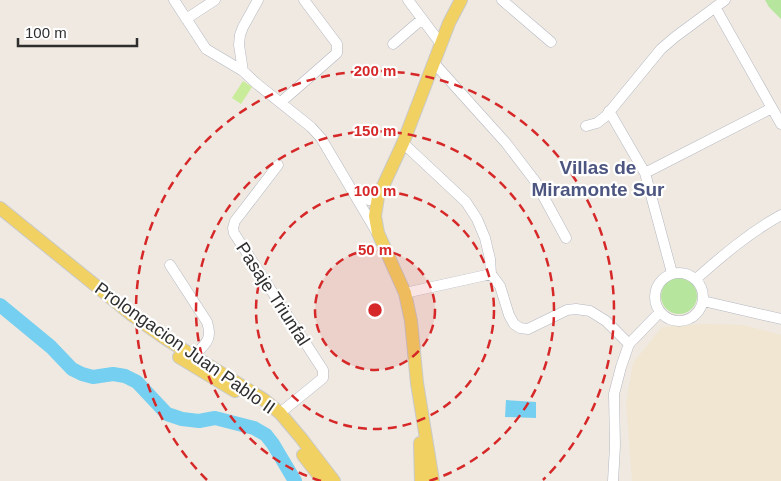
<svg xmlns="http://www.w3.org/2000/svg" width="781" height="481" font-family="Helvetica,sans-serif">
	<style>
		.education { fill: #f0e6d1 }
		.green { fill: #b6e59e }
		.pitch { fill: #c9ec9a }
		.water { fill: #75cff0 }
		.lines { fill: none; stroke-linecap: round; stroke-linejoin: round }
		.river { stroke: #75cff0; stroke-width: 14 }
		.minor-casing { stroke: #b4b7c1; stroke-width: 11 }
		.major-casing { stroke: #c9c9c9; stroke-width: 14 }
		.minor { stroke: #fff; stroke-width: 10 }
		.major { stroke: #f2d163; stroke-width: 12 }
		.ring { fill: none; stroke: #d62828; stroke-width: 2.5; stroke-dasharray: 9 6 }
		.labels { text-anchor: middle; stroke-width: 4.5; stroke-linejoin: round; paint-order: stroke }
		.street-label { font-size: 18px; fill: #2e2e2e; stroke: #fff }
		.neighbourhood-label { font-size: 19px; font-weight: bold; fill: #4d5680; stroke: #fff }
		.centre { fill: #d62828; stroke: #fff; stroke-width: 2.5 }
		.ring-label { font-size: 15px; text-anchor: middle; font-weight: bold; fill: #d62828; stroke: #fff; stroke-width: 4.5; stroke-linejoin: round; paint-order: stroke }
	</style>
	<rect width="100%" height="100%" fill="#efe9e1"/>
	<path class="education" d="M705,324L744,325L781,335V481H632L626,403L633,363L662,327Z"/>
	<path class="green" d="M765,0H781V19L769,7Z
		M661 296a18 18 0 1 1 36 0a18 18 0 1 1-36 0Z"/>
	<path class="pitch" d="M243,81L252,87L241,104L232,98Z"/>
	<path class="water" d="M506,400L536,402V418L505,417Z"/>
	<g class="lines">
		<path class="river" d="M0,305L51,347L72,369L82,374L93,377L113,374L125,376L137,382L167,414L182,419L199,421L215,418L254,428L266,435L273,444L295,481"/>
		<defs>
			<path id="minor" d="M174,0L206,49L243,71
				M258,0L243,27L240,35L239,45L243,71L257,84L311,127L321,138L376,231
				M408,0L441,44
				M502,0L551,42
				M715,7L781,124
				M186,19L215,0
				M393,44L422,19
				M434,63L506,143L535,181L566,238
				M281,102L337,53V44L304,0
				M609,111L645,173L672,273
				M586,126L597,123L606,116L661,49L675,37L725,0
				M403,143L466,202L477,219L485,238L490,259L491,274L500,286L509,315L514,324L520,328L528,329L567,310L576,309L590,311L606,321L629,344
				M278,165L235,221L233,228L234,233L323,370V378L280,413
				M645,173L772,108
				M356,196L369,200L378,197
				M170,265L207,322C213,340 205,344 194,356
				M655 297a24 24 0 1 1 48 0a24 24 0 1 1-48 0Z
				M696,279C723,255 749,233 781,215
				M405,293L491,274
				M703,301L781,319
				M613,481L615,446L614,394L621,367L629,344L660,312"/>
			<path id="major" d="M0,208L132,315L166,339L263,399L280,413L301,438L334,481
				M179,357L235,391
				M420,443L421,481
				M303,455L323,481
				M433,481L417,383L411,321L405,293L378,233L375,216L378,197L403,143L449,23L461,0"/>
		</defs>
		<use href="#minor" class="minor-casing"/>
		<use href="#major" class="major-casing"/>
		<use href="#minor" class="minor"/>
		<use href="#major" class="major"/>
	</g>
	<circle cx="375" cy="310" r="60" fill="#d62828" fill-opacity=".12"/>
	<g class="ring">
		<circle cx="375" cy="310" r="60"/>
		<circle cx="375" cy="310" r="119"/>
		<path d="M321 481A179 179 0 1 1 429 481"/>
		<path d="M207 480A239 239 0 1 1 543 480"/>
	</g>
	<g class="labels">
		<g class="street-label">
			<text transform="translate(273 294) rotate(57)" y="6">Pasaje Triunfal</text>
			<text transform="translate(185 348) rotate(35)" y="6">Prolongacion Juan Pablo II</text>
		</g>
		<g class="neighbourhood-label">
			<text x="598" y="174">Villas de<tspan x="598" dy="22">Miramonte Sur</tspan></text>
		</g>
	</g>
	<circle cx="375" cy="310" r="8" class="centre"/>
	<g class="ring-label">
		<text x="375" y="76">200 m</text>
		<text x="375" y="136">150 m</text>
		<text x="375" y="196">100 m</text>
		<text x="375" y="255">50 m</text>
	</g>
	<path d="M18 38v8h119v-8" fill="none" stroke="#2e2e2e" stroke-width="2.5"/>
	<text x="25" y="38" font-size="15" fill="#2e2e2e" stroke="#ffffff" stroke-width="4" paint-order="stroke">100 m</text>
</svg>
